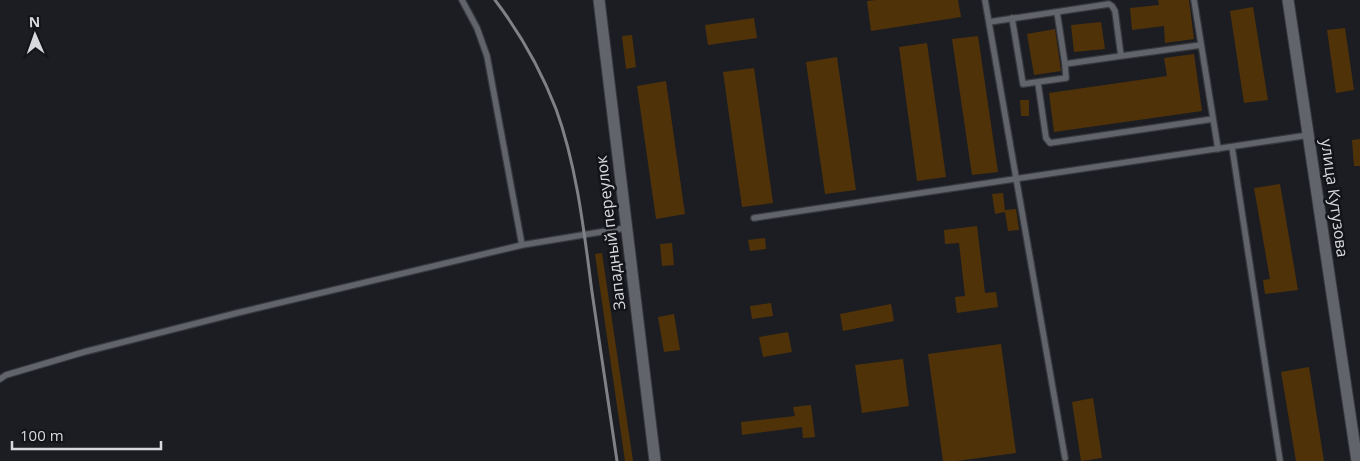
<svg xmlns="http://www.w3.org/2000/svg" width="1360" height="461" font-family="'Open Sans',sans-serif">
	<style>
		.building { fill: #503208 }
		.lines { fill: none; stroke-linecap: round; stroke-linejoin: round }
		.service-casing { stroke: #38393e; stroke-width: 8 }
		.minor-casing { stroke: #38393e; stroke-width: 13 }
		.service { stroke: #62646b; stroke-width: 5.5 }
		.minor { stroke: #62646b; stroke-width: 11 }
		.rail { stroke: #808186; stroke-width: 3 }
		.labels { text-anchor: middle; stroke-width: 5; stroke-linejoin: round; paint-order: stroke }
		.street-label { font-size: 16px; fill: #d8d9dd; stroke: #121419 }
	</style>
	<rect width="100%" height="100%" fill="#1b1d23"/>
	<path class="building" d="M876,0H958L961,17L871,31L867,1Z
		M1158,0H1189L1194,39L1165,43L1164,26L1132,30L1130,8L1159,5Z
		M1253,7L1268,100L1244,103L1230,11Z
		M754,18L757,38L708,45L705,25Z
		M1101,22L1105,49L1074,52L1071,25Z
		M1345,28L1354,90L1336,93L1327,30Z
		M1055,29L1061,71L1034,75L1027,34Z
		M632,35L636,67L626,69L622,36Z
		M978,36L998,172L972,175L952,39Z
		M927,43L946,177L917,181L899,47Z
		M1194,54L1202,111L1054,132L1049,93L1167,76L1164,58Z
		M837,57L856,190L825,194L806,62Z
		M754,68L773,203L742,207L723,72Z
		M666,81L685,214L656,219L637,86Z
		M1020,100H1029V116H1021Z
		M1360,139V166H1354L1352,140Z
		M1280,184L1298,290L1265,294L1263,280L1270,279L1254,188Z
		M1003,193L1005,210L1016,209L1019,230L1008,231L1005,212L995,214L992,194Z
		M977,226L985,293L996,292L998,307L957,313L955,297L965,296L959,243L945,244L944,230Z
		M765,238L766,249L750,251L748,240Z
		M672,243L674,265L662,266L660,244Z
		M602,253L633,461H625L595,254Z
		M771,303L773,316L752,319L750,306Z
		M891,304L894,321L843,331L840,314Z
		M674,314L680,350L664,352L658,317Z
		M788,332L792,352L763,357L759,337Z
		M1001,344L1016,453L957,461H943L928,354Z
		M903,359L909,406L862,413L855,365Z
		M1309,367L1324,461H1296L1281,372Z
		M1093,398L1102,458L1081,461L1072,402Z
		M811,405L815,437L803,438L802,427L742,435L741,422L795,416L793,407Z"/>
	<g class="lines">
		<defs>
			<path id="service" d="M462,0L477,28L487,56L522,245
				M985,0L1065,458
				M1194,0L1218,149
				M1057,12L1065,64L1121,56
				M1012,18L1023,84L1066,78L1065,64
				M989,22L1109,4L1112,6L1115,11L1121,56L1201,45
				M1038,83L1046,138L1050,143L1213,119
				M1232,147L1280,461
				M754,218L1309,135
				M0,379L6,375L84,352L237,313L522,245L625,228"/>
			<path id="minor" d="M599,0L655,461
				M1288,0L1357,461"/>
		</defs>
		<use href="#service" class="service-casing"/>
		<use href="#minor" class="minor-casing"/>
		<use href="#service" class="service"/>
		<use href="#minor" class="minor"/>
		<path class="rail" d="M495,0C520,33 541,70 556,109C577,167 584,231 592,292C600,348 609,405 617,461"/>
	</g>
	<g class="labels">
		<g class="street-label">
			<text transform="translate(1335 198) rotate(82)" y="6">улица Кутузова</text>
			<text transform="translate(610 233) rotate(-97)" y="6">Западный переулок</text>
		</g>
	</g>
	<g transform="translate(35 35) rotate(358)" stroke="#121419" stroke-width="4" paint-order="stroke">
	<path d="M0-4L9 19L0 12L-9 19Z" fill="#d8d9dd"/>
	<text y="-8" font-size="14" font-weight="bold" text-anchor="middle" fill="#d8d9dd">N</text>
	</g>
	<path d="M12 441v8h149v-8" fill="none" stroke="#d8d9dd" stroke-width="2.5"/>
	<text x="20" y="441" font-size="15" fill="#d8d9dd" stroke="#121419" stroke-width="4" paint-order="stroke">100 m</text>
</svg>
